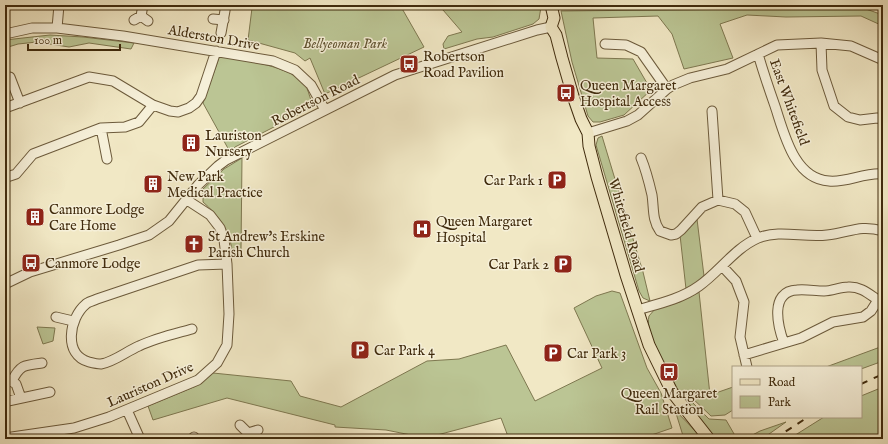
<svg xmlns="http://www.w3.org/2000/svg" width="888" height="444" font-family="'IM FELL English',serif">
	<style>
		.green { fill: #bbc594; stroke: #7e7850 }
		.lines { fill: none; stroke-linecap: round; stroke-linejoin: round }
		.minor-casing { stroke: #6c5a3b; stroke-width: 11 }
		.major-casing { stroke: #402b0d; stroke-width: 13 }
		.minor { stroke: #f6f0d9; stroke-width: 9 }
		.major { stroke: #f1e8c5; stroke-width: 11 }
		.rail { stroke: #402b0d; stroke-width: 2; stroke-dasharray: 7 7; stroke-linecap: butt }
		.labels { text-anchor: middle; stroke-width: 3; stroke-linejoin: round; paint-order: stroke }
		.street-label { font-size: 14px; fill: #402b0d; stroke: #f6f0d9 }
		.park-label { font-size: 14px; font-style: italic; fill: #5f522f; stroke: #f6f0d9 }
		.poi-label { font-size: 14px; fill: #402b0d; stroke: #f6f0d9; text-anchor: start }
	</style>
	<rect width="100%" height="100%" fill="#f1e8c5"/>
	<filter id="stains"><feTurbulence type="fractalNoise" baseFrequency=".005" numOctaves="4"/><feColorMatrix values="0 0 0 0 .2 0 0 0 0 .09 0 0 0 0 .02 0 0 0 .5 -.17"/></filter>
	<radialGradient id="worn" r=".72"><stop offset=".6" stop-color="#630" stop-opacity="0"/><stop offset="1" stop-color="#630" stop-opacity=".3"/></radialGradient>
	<path class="green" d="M262,5H400L424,47L325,94L310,58L305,61L295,53L248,40L252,8Z
		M437,5H540L541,7L539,19L533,24L493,37L477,39L444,49L443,44L448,36L462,32L443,10Z
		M863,8L883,15V26L861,16L786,17L747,15L720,24L733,58L684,69L672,34L658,16L593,18L597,58L633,59L651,90L624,115L600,122H593L588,116L572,62L561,11Z
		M50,35L83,37L134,43L131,49L89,43L69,47L37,42L18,44L5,48V40Z
		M220,55C242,60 292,66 305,85C308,89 309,95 311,100L307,110L235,147L230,152L203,103Z
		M602,136L643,272L650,301L643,298L639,291L596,145L598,138Z
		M242,158L241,250L232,249C228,228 219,216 203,202V189L224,169Z
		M697,219L704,276L696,283L686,289L680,235Z
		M612,291L620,293L647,368L661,393L672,428L640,439H509L501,418L426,438L386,430L335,427V425L227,398L153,420L148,406L196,386L213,373L291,381L300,396L341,407L427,361L459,359L506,345L535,401L602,368L574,308L596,296Z
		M699,292L710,395L733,387V410L725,415L711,416L690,396L678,390C670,373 644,334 649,316L655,309L680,302Z
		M37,327L55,328L53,341L43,344Z
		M883,346V361L861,369V367H826Z
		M883,387V439H789L824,417H861V396Z
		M681,395L689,399L709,419L726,420L737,439H716Z
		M675,410L703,439H684Z
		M786,422L762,439H745L760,431Z"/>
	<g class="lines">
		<defs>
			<path id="minor" d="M141,16L143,5
				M213,19L224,20
				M134,20L141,16L148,21
				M57,28L59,5
				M221,33L226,5
				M5,34L32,28H57L123,36L273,61L295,70L311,85L325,110
				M821,43L822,70L834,106L848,117L860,120L877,118L883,119
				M605,44L626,45L641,52L667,89
				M758,54C763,71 769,89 775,106C784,133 794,179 829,181C846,183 865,172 883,174
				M10,77L20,103
				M5,108L89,77L113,81L153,105L170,111L178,112L189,108L196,103L201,96L216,51
				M712,111L718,200
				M101,128L107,159
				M588,133L627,121L638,115L667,89L673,85L690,78L727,69L777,45L821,43L851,46L883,60
				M641,158C646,170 649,182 652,195C654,208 652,220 660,231L671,235L676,234L681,230L702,207L718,200L735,204L745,212L757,238
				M5,175L7,177L16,174L33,154L101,128L125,127L139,122L153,105
				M722,266L736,281L744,302L740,337L747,367
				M5,284L30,272L119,245L149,235L169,221L198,185L218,166L226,160L395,75L537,30L551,27
				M637,310C658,304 681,299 699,286C719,272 735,248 758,238C780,229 804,238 827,235C849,233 859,224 883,231
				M56,317L73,321
				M192,329C174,334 156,338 139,346C127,351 114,362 101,364C97,364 93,363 89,362C63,355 69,318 86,304C88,302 93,301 97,299L198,265L227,264
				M744,355L784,343C778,327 769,291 797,290C806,289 815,291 824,291C832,291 840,287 848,287C860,286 869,294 878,300L871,311L863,317L833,322L801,338L784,343
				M5,378L16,384L21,398
				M12,381C20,365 24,365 42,363
				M8,401L50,392
				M127,410L140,439
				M240,425L248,433L258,430
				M5,438L74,428L109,417L198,380L217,363L227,345L229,314L227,264L224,240L220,228L210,215L187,200
				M192,439L194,437"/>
			<path id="major" d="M551,5L554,18L551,27L556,35L562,58L573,96L581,119L588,133L589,146L597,177L626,275L649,345L672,392L709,439"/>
		</defs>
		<use href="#minor" class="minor-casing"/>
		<use href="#major" class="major-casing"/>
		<use href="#minor" class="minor"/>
		<use href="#major" class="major"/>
		<path class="rail" d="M861,384L883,374
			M774,439L808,417"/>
	</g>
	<defs>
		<symbol id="bus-square" viewBox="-11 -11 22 22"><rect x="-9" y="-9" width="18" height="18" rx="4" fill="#8f2418" stroke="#f6f0d9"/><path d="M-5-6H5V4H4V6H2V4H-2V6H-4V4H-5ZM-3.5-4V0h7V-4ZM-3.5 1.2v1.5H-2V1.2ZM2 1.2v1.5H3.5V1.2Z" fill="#fff"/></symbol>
		<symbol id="building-square" viewBox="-11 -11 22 22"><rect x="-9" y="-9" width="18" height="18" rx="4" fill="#8f2418" stroke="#f6f0d9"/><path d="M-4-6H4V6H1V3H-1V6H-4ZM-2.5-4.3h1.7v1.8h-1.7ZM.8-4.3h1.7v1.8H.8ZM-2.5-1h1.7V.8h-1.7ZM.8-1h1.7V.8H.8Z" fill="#fff"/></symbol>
		<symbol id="parking-square" viewBox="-11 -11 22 22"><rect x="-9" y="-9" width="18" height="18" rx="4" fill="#8f2418" stroke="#f6f0d9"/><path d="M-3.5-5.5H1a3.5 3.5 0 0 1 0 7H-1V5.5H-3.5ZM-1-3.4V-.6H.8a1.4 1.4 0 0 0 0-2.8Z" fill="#fff"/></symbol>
		<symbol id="hospital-square" viewBox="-11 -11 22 22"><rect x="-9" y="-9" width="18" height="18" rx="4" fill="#8f2418" stroke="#f6f0d9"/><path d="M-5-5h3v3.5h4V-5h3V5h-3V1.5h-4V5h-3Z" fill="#fff"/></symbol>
		<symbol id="church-square" viewBox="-11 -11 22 22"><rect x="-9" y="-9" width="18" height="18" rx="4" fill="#8f2418" stroke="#f6f0d9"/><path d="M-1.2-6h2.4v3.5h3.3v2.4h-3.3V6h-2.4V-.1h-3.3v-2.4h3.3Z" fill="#fff"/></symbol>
	</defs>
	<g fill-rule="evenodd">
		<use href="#bus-square" x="398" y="53" width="22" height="22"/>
		<use href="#bus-square" x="555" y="82" width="22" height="22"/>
		<use href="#building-square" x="180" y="132" width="22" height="22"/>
		<use href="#parking-square" x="546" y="169" width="22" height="22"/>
		<use href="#building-square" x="142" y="173" width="22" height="22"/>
		<use href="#building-square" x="24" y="206" width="22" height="22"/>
		<use href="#hospital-square" x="411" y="218" width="22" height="22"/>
		<use href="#church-square" x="183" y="233" width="22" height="22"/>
		<use href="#bus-square" x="20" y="252" width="22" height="22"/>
		<use href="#parking-square" x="552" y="253" width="22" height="22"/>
		<use href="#parking-square" x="349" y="339" width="22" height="22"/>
		<use href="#parking-square" x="542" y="342" width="22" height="22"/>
		<use href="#bus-square" x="658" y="361" width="22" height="22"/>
	</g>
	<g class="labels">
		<g class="street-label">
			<text transform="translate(214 37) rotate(10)" y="5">Alderston Drive</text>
			<text transform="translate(315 100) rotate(-27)" y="5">Robertson Road</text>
			<text transform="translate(790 102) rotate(70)" y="5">East Whitefield</text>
			<text transform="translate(627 225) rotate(74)" y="5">Whitefield Road</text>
			<text transform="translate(150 384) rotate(-24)" y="5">Lauriston Drive</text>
		</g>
		<g class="park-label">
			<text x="345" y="48">Bellyeoman Park</text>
		</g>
		<g class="poi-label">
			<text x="423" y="61">Robertson<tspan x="423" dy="16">Road Pavilion</tspan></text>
			<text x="580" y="90">Queen Margaret<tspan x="580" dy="16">Hospital Access</tspan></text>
			<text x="205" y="140">Lauriston<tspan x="205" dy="16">Nursery</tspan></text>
			<text x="167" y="181">New Park<tspan x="167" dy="16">Medical Practice</tspan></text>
			<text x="543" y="185" text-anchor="end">Car Park 1</text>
			<text x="49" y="214">Canmore Lodge<tspan x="49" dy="16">Care Home</tspan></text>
			<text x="436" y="226">Queen Margaret<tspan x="436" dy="16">Hospital</tspan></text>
			<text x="208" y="241">St Andrew's Erskine<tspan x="208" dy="16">Parish Church</tspan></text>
			<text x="45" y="268">Canmore Lodge</text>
			<text x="549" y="269" text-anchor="end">Car Park 2</text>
			<text x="374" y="355">Car Park 4</text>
			<text x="567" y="358">Car Park 3</text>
			<text x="669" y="398" text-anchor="middle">Queen Margaret<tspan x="669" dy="16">Rail Station</tspan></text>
		</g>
	</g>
	<rect width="888" height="444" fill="none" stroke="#f1e8c5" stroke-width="20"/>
	<rect x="6" y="6" width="876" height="432" fill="none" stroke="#402b0d" stroke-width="2"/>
	<rect x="10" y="10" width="868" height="424" fill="none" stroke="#402b0d"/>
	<rect x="732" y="366" width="130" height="52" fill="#f6f0d9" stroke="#ada187"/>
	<rect x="740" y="379" width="20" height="6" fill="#f1e8c5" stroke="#ada187"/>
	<text x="768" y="386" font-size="12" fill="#402b0d">Road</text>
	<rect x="740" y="396" width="20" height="12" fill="#bbc594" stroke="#ada187"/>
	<text x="768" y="406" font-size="12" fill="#402b0d">Park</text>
	<path d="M28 44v6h92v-6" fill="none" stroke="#402b0d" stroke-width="2"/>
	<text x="34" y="44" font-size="12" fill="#402b0d" stroke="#f6f0d9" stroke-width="3" paint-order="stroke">100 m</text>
	<rect width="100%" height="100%" filter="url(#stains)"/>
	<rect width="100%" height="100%" fill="url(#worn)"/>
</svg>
